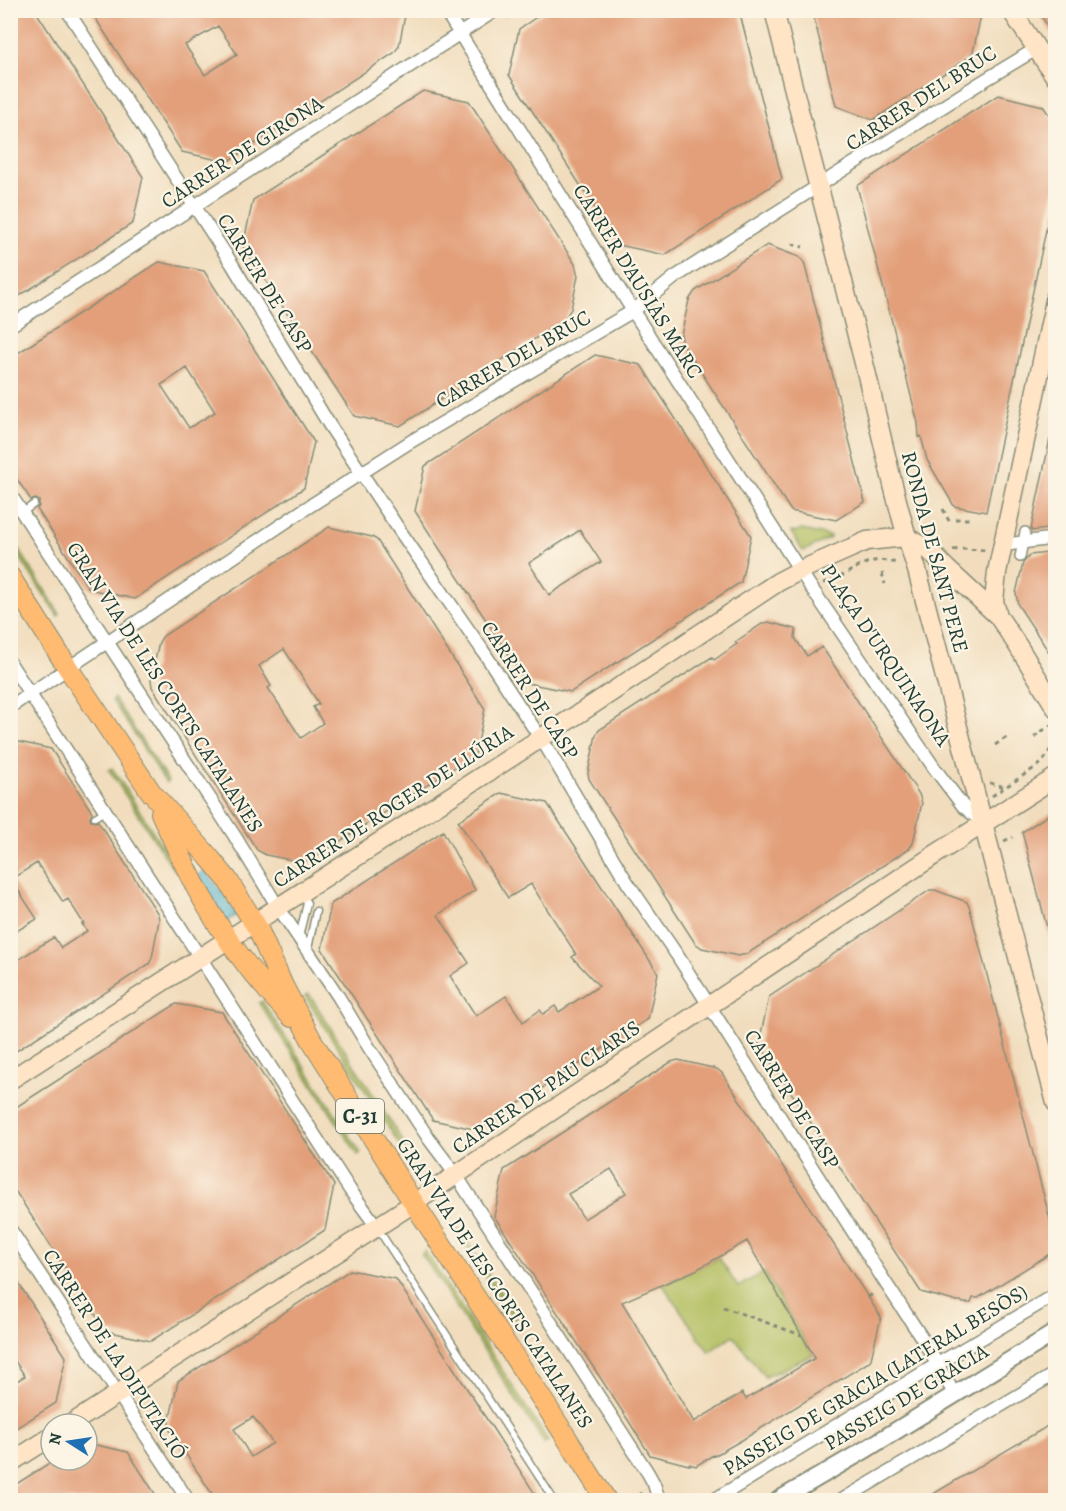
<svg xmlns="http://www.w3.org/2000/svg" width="1066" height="1511" font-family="Alegreya,serif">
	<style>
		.green { fill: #b2be60; stroke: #687e4a; stroke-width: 1.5 }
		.water { fill: #46acc6; stroke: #32747d; stroke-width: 1.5 }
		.building { fill: #e29f79; fill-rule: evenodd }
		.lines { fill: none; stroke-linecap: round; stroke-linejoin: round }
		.service-casing { stroke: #888d78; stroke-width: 9 }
		.pedestrian-casing { stroke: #888d78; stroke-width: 12 }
		.minor-casing { stroke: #888d78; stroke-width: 15 }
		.tertiary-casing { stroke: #888d78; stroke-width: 20 }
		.secondary-casing { stroke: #888d78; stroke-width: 21 }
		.primary-casing { stroke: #888d78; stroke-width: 22 }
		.path { stroke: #888d78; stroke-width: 3; stroke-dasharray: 4.5 4.5; stroke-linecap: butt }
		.service { stroke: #fff; stroke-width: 6 }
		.pedestrian { stroke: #fff; stroke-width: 9 }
		.minor { stroke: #fff; stroke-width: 12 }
		.tertiary { stroke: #fff; stroke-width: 16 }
		.secondary { stroke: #ffe4c6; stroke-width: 18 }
		.primary { stroke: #ffbb71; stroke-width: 20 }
		.labels { text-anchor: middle; stroke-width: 4.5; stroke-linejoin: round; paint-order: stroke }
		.shield { fill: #fcf5e5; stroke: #617469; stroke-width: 1.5 }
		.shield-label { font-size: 20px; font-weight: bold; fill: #1f3d34 }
		.street-label { font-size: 21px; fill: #1f3d34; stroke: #fcf5e5 }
	</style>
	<rect width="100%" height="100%" fill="#fcf5e5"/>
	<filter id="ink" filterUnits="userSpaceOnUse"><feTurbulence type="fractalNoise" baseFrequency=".0167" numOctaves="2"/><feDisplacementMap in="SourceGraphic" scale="12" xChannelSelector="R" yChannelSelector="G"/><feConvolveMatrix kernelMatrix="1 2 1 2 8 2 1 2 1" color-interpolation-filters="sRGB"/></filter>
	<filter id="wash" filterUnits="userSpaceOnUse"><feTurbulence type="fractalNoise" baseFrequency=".008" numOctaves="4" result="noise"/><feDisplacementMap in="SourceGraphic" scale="24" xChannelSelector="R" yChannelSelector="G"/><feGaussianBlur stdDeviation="1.35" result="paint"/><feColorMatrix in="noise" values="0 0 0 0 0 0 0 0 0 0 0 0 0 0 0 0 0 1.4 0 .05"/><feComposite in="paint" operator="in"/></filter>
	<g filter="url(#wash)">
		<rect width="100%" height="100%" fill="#f1ddbd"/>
		<path class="green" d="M802,530L830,536V538L804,551L802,550L791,532Z
			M11,537L60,614L58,616L11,544Z
			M114,698L168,781L166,783L112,700Z
			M112,768L177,869L174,870L109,770Z
			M309,994L407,1148L403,1150L305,996Z
			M262,1001L361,1153L358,1155L259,1003Z
			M459,1229L517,1317L514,1320L456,1231Z
			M425,1251L548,1441L544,1443L422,1254Z
			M719,1258L738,1287L764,1272L813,1355L765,1377L733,1335L709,1352L663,1285Z"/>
		<path class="water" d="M205,870L222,892L237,915L226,922L198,875Z"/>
		<g id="blocks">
			<path class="building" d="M10,10H35L143,177L133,223L10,302Z
				M90,10H123L126,16L135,10H406L399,46L394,53L227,162L182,152ZM218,26L237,54L205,75L185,45Z
				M547,10H739L782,179L665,255L619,245L509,75L519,29Z
				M812,10H982L973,52L968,58L873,120L836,106Z
				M1037,10H1056V39Z
				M423,91L469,101L575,264L578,276L571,309L564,320L400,426L354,416L243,246L253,200Z
				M998,95L1043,106L1056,125V183L986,512L954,506L927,460L921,436L919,437L918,423L857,186Z
				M767,245L799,257L804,262L865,502L836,520L791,511L683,344L681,335L689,300L695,291Z
				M159,262L204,271L314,442L304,488L135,599L89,589L37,509L39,506V501L36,499L31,500L10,469V358ZM187,368L215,412L189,428L161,385Z
				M595,355L641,365L751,536L741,582L571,692L527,683L415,511L425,466ZM580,530L601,562L549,595L529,563Z
				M1050,439H1056V528L1032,531L1031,529Z
				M329,527L372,537L377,540L485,709L476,752L474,755L311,860L301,862L266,855L257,850L152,687L151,680L159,642L163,636ZM284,649L319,704L313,707L323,723L301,738L268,688L271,686L259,666Z
				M1056,552V663L1018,605L1016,593L1023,563L1030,555Z
				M768,622L796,629L795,638L807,656L822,647L919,794L922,803L913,843L910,848L747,954L738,956L702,948L695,943L589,779L588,773L596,735L599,730L712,657L714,660L737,644L735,642L762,624Z
				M10,740L51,749L92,812L90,817L91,820L94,822L98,821L158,914L159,920L152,958L149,964L10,1055V965L54,937L61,948L87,931L82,924H84L68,899L63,902L37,863L11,879L37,919L10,935Z
				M501,793L547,803L658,973L648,1019L478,1130L433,1120L322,949L331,904L443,831L475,890L438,915L469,963L450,976L476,1016L506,996L523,1022L540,1010L543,1014L555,1006L559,1012L599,986L572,957L576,954L531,884L508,898L458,821Z
				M1056,810V942L1051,943L1022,832Z
				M930,890H935L967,902L970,909L1056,1243V1248L1053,1252L978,1298H973L971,1303H963L961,1301H954L921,1292L759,1043L769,997Z
				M176,1004L222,1012L334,1185L325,1230L151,1341L106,1331L10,1183V1111Z
				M678,1060L717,1069L722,1073L881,1317L871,1359L869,1362L742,1440L714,1456L713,1455L696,1466L689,1464V1465L650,1455L628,1420L494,1216L504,1170L671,1062ZM611,1169L626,1193L584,1219L568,1194ZM747,1241L815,1358L746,1399L742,1393L694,1422L622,1302L696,1270Z
				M10,1270L66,1357L56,1403L10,1432V1385L25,1376L10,1354Z
				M350,1270L396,1279L539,1500H216L168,1427L178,1381ZM253,1417L273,1443L251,1457L234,1429Z
				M1056,1420V1500H923L1041,1430Z
				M87,1443L128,1452L159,1500H10V1488L54,1460H87Z"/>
		</g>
	</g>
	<g filter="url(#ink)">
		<use href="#blocks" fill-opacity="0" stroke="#888d78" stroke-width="1.5"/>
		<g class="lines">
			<defs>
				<path id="service" d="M23,512L34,504
					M95,817L105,811
					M299,937L307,903L302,895
					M308,949L316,911
					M378,1229L554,1500"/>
				<path id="pedestrian" d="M1020,557L1025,532"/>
				<path id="minor" d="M67,10L232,264L330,426L400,531L481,648L547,748L627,882L677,955L885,1282L922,1338L955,1395
					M445,10L633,311L810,586L935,769L963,806L982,822
					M10,326L496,10
					M10,494L234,835L278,907L338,996L368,1046L429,1139L456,1175L648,1473L654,1484L659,1500
					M1003,545L1056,538
					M10,663L350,1190L377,1227
					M10,707L305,509L410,442L633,311L675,277L980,83L1036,49
					M10,1229L188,1500
					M714,1500L936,1365L999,1328L1056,1294
					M842,1500L1056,1373"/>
				<path id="tertiary" d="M779,1500L868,1448L1056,1332"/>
				<path id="secondary" d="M774,10C803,128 834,246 864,363C881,432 895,502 917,570L1056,1103
					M1011,10L1056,78
					M998,616L994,601L997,572L1056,296
					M10,1080L586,709L778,582L801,570L867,541L906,537L927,548L946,568L998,616L1018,646L1056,708
					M71,1424L414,1203L936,854L1056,777
					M10,1463L51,1437"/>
				<path id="primary" d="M10,577L68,668L151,792L208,856L227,879L258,929L283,986L311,1039L406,1191L547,1407L606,1500
					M161,813C174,841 186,870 201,896C226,941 257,981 292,1017"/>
			</defs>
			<use href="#service" class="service-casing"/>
			<use href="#pedestrian" class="pedestrian-casing"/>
			<use href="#minor" class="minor-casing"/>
			<use href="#tertiary" class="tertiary-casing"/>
			<use href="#secondary" class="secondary-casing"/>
			<use href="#primary" class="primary-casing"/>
			<path class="path" d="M507,18L518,10
				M792,244L803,247
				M943,509L951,525
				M955,519H970
				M953,550L961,549L985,550
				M882,573L885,584
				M823,583C842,580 856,564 874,561C881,559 891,562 898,563
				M1034,737L1048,727
				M995,745L1007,737
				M990,783L1005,787
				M992,796L1042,763L1052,747L1053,733L1051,724
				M1004,841L1013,837
				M868,1297L873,1294
				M723,1307L801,1335
				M630,1500L643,1492"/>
			<use href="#service" class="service"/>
			<use href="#pedestrian" class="pedestrian"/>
			<use href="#minor" class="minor"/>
			<use href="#tertiary" class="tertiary"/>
			<use href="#secondary" class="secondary"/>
			<use href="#primary" class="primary"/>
		</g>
	</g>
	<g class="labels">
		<rect class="shield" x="336" y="1099" width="48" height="34" rx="4.5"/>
		<g class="shield-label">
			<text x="360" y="1123">C-31</text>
		</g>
		<g class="street-label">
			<text transform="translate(921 98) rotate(-33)" y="7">CARRER DEL BRUC</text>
			<text transform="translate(242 152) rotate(-33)" y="7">CARRER DE GIRONA</text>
			<text transform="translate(638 281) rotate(58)" y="7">CARRER D'AUSIÀS MARC</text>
			<text transform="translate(265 283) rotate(58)" y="7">CARRER DE CASP</text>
			<text transform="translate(513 359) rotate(-30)" y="7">CARRER DEL BRUC</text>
			<text transform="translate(935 552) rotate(75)" y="7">RONDA DE SANT PERE</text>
			<text transform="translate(886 655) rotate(56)" y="7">PLAÇA D'URQUINAONA</text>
			<text transform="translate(165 687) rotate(57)" y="7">GRAN VIA DE LES CORTS CATALANES</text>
			<text transform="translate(530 690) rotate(57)" y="7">CARRER DE CASP</text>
			<text transform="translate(393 806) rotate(-33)" y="7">CARRER DE ROGER DE LLÚRIA</text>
			<text transform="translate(546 1087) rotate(-34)" y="7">CARRER DE PAU CLARIS</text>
			<text transform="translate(792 1099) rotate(58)" y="7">CARRER DE CASP</text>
			<text transform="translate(495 1283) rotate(57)" y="7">GRAN VIA DE LES CORTS CATALANES</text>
			<text transform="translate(115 1354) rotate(57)" y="7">CARRER DE LA DIPUTACIÓ</text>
			<text transform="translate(875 1380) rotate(-31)" y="7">PASSEIG DE GRÀCIA (LATERAL BESÒS)</text>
			<text transform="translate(906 1397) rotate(-31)" y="7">PASSEIG DE GRÀCIA</text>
		</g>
	</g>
	<rect width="1066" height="1511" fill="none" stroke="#fcf5e5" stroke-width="36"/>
	<g transform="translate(69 1442) rotate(282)"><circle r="28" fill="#fcf5e5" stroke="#a4ab9e" stroke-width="1.5"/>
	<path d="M0-4.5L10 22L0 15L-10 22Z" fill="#1f6fb2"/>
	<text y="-9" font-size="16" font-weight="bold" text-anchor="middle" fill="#1f3d34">N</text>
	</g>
</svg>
